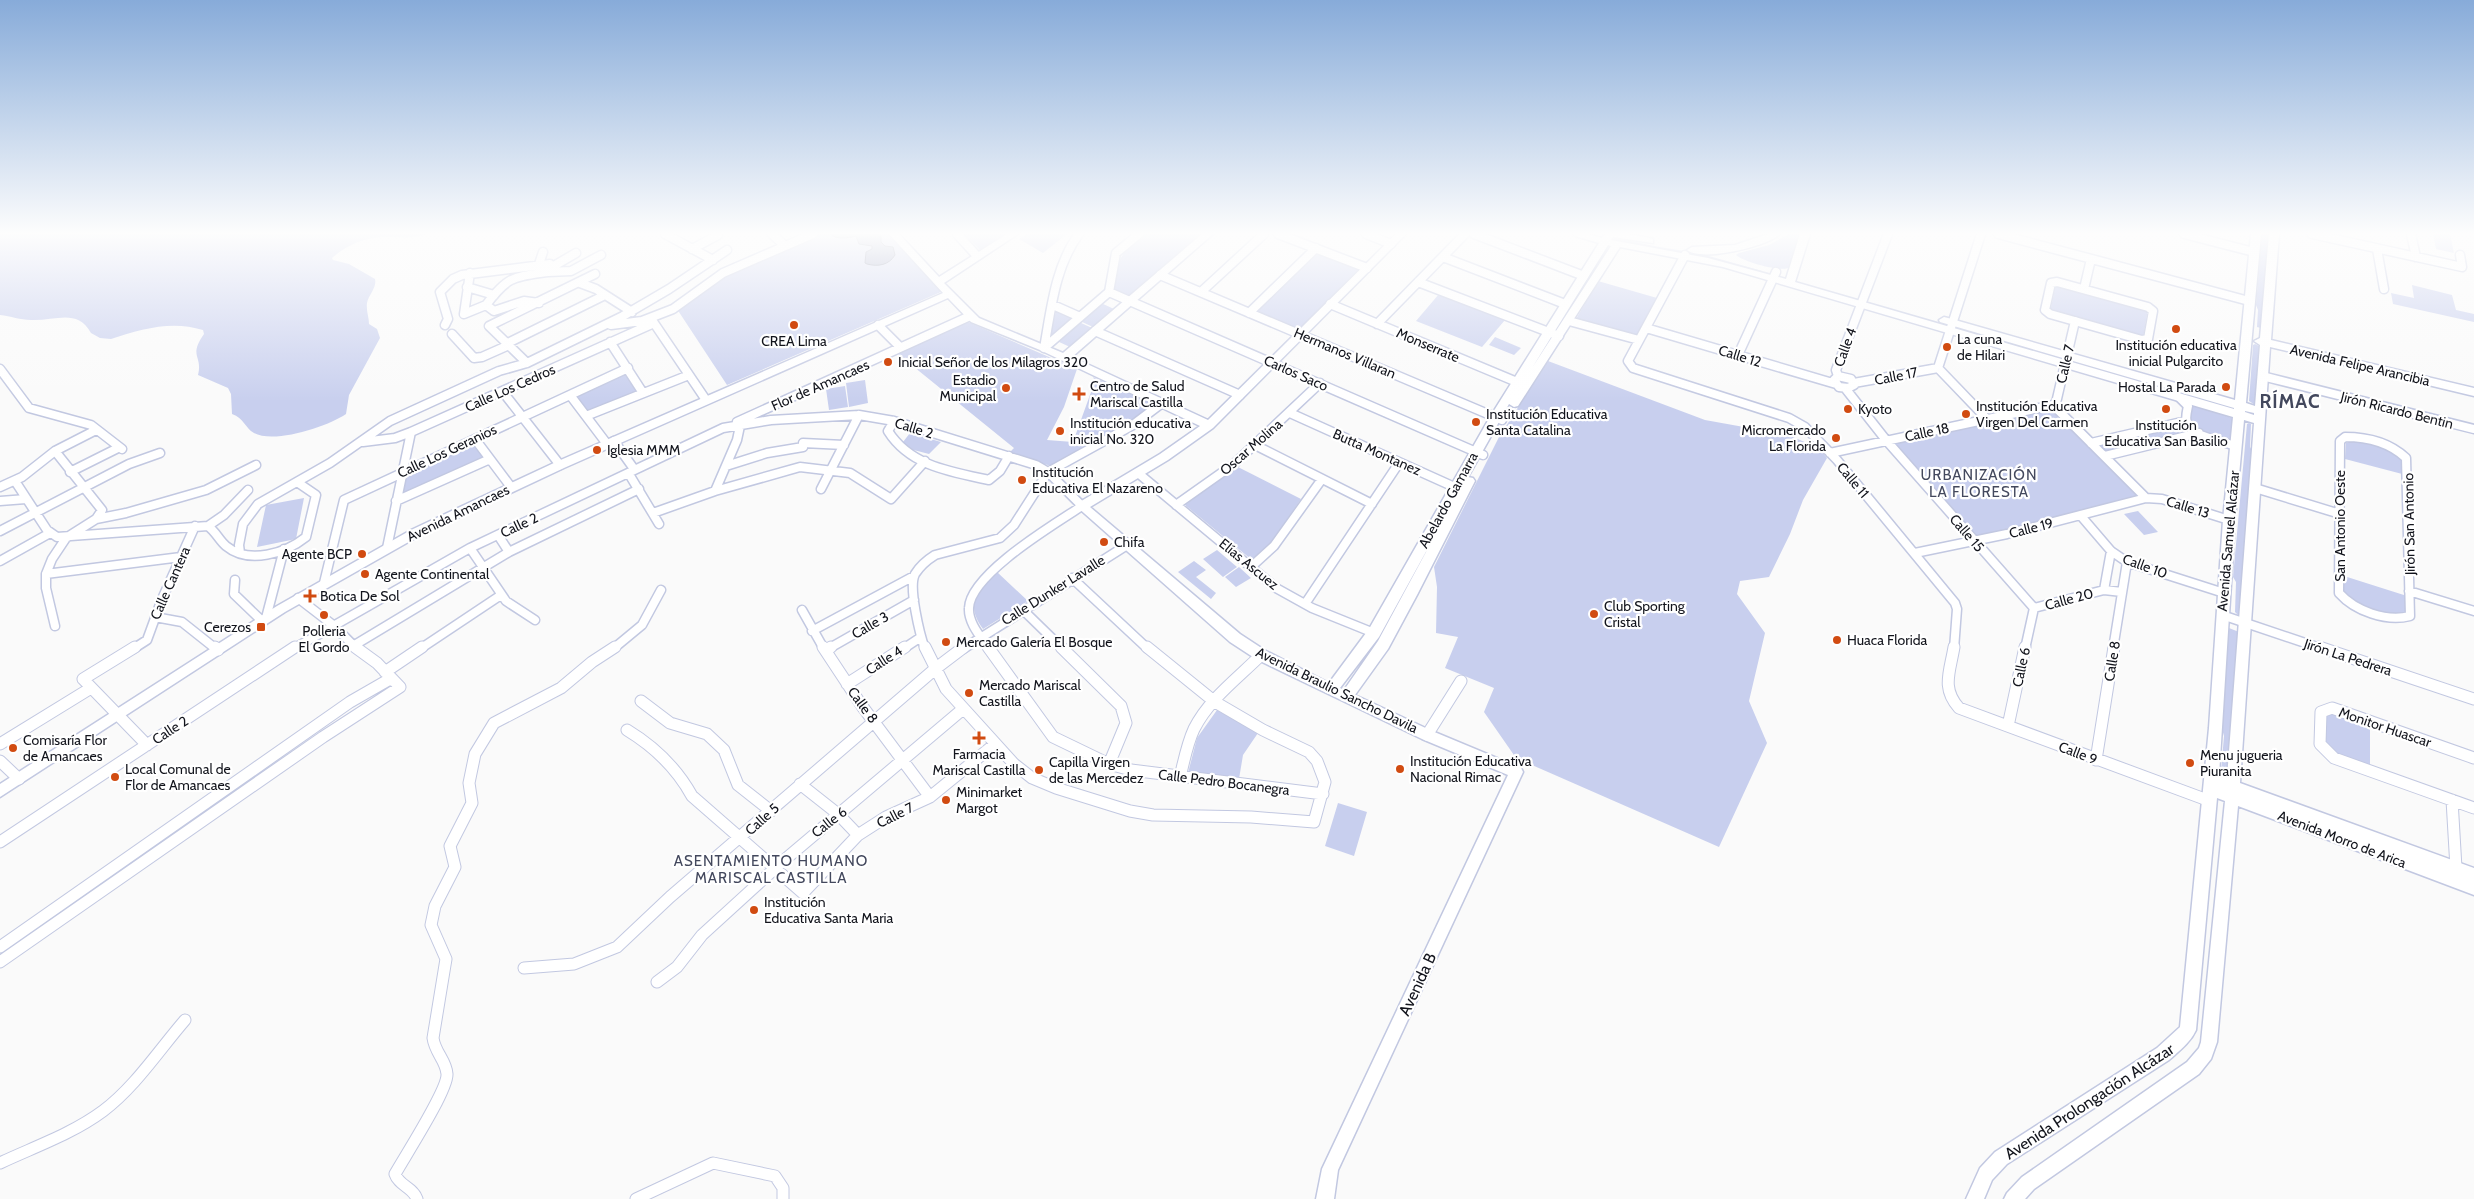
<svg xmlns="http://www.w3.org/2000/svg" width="2474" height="1199" font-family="Cabin,sans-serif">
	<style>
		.green { fill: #c8cfee }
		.water { fill: #969ec2; stroke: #6e7590 }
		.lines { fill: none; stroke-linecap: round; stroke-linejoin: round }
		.street-far1-casing { stroke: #c2c8e1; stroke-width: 11 }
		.street-casing { stroke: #c2c8e1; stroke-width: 13 }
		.secondary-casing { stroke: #c2c8e1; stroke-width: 3 }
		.street-far1 { stroke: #fff; stroke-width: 8 }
		.street { stroke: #fff; stroke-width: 11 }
		.secondary { fill: #fff; fill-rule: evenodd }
		.poi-dot { fill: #d14b11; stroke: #fff; stroke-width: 2 }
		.labels { text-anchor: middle; stroke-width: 4.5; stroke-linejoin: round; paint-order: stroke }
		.poi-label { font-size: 14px; fill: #12141c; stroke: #fff; text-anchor: start }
		.street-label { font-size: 14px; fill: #12141c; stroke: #fff }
		.neighbourhood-label { font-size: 15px; letter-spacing: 1px; fill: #43485d; stroke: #fff }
		.near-street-label { font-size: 16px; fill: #12141c; stroke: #fff }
		.district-label { font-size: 19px; font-weight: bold; letter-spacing: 1px; fill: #43485d; stroke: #fff }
	</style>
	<rect width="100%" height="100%" fill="#fafafa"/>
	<path class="green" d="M0,234H426C414,239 403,237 390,237C368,236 349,243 332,258L333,260L349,264L375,279C377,288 369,294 367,303C366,311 369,317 369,324L377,329L380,338L349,395L346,414C327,427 274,444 254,433C245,428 244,418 232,414L231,394L228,388L198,375C203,355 188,357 204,334L203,330C172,320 141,329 111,339L100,338L91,333C77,308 56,321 31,320C20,320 11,316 0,315Z
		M817,234H889L941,292L727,385L677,309L726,273Z
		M964,234H1006L980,250Z
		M1027,234H1067L1043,253L1019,239Z
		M1146,234H1204L1128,298L1111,291C1119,258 1118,254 1146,234Z
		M1789,234H1801L1791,267C1782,273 1744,262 1736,255L1739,253L1769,245Z
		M2262,234H2269L2261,328L2257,327L2258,310L2256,305Z
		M2433,234H2450L2454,253L2436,249Z
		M1618,238L1654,246L1702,254L1762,271L1761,274L1615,241V238Z
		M1317,251L1360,268L1299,330L1255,312Z
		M1598,281L1657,298L1637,338L1576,319Z
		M2056,284L2148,309L2143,338L2050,312Z
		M2412,285L2452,295L2456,310L2474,314V322L2393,304L2391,293L2414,298Z
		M1439,294L1505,320L1482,347L1416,321Z
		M1101,303L1114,309L1093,327L1080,321Z
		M1056,311L1073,318L1052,336L1050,335Z
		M968,322L1077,369L1064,407L1047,440L1073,442L1095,381L1093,377L1154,404L1130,422L1051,466L1009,453L1014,448L898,354Z
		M1079,322L1092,328L1070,347L1057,341Z
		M1495,337L1521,348L1514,355L1489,345Z
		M2255,344L2261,347L2255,405L2249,401L2253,345Z
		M1548,361L1705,420L1788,435L1819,448L1827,458L1803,500L1790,534L1769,577L1740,581L1737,594L1765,633L1749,701L1767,743L1719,847L1516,758L1484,712L1494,688L1445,668L1458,637L1436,633L1437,587L1434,567L1499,437Z
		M625,372L638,392L588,413L574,395Z
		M865,380L868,403L849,407L846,383Z
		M845,386L848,407L829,410L826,389Z
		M2191,404L2232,418L2235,421L2232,440L2200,431L2189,421Z
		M2050,407L2136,492V496L1975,537L1892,444Z
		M2249,423L2251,424L2250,447L2253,452L2240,614L2238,615L2235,612L2236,582L2233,577L2247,424Z
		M2183,425L2192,432L2107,453L2099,447V445Z
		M910,433L941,442L929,454L906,448L903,442Z
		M2355,440L2393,451L2403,458L2406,475L2345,459L2346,443Z
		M472,442L485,459L402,496L405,473Z
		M1236,466L1301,499L1272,542L1252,560L1185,505Z
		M304,498L296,539L257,547L266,505Z
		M2138,511L2158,532L2144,535L2124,514Z
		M1217,550L1237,567L1223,577L1203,559Z
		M1194,561L1206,570L1196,577L1216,593L1211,599L1178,572Z
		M1239,567L1251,578L1236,587L1225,577Z
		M997,572L1028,601L983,629C964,603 978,591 997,572Z
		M2344,576L2407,596L2408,616L2403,618L2357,606L2342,593Z
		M2229,628L2239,632L2227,773L2221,772L2224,736L2222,729Z
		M1217,710L1258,733L1243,755L1239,779L1188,773L1197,738Z
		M2332,712L2370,725V769L2335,755L2324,744V714Z
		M1338,803L1367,812L1354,856L1325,846Z"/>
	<path class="water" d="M830,234H881V242L885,246L893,247L895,255C889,265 878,267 867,264L865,263L866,252L872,249V246L859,244L856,236C848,238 837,240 830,234Z"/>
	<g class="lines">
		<defs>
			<path id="street-far1" d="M665,234L713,260
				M772,234L785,246
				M957,234L977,256
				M1278,234L1367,268
				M1366,234L1391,244
				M1474,234L1584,276
				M1998,234L2249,301
				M2184,234L2254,252
				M2312,234L2462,267L2460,255
				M2411,234L2416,257
				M692,249L718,235
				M2377,249L2384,289
				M1685,255L1628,361L1633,368L1789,418L1805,427L1837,460L1955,603L1957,609L1954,649
				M1443,257L1565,304
				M539,264L543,252
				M552,267L576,253
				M548,272L571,271L601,255
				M470,273L464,314L486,305
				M1160,275L1502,420
				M1418,282L1559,336
				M2057,282L2148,307L2153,311L2148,339L2142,340L2050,314L2045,310L2051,283Z
				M580,283L596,289L632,312
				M467,287L494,295
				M2084,289L2091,259
				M1109,292L1483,455
				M1201,292L1264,234
				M1330,304L1524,385
				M1053,305L1080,317
				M1249,313L1316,248
				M652,320L706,400
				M1569,321L1639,340
				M1377,324L1465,234
				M445,325L448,319L440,292L453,279L462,275L550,264L552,267L548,272C513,277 508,276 486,305L494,311L524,301L539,303
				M611,325L642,321L673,309L723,273L813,234
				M878,325L900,347
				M1646,328L1836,384
				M1095,331L1240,395
				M452,334L474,358L482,357L509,345
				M610,342L643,393
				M508,343L603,296
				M1044,348L1109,292L1116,253L1139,234
				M1044,348C1051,310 1055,266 1079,234
				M1738,355L1776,272
				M527,363L489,326L595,274
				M1938,368L1981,234
				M1938,368L1987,419
				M0,369L29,408L91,425L122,449
				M1838,376L1836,370L1888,234
				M1838,376L1851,379L1854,385L1848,388L1839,387L1834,380Z
				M2262,376L2474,429
				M1854,383L1938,368
				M1845,388L1886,440L2034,608
				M503,392L560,465
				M570,395L607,444
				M2180,398L2188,406C2187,411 2185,418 2187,422C2192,439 2223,439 2236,447
				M2053,405L2146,498
				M2053,405L2056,403L2075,321
				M1290,413L1461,490
				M586,416L689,375
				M894,421L888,431C910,466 951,472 989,480L1000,471L1009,456
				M737,422L970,316
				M740,426L737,440L715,491L800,467L850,473L891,499L925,461
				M2345,437C2367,437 2390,443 2406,458L2410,616C2386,622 2355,611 2339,593L2340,441Z
				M475,439L511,487
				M614,441L634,469
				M363,442L395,438L411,432L654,323
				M803,443L844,445
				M2091,443L2186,421
				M1255,445L1372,504
				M55,451L102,510L96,519
				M1830,453L2053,405
				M2105,456L2199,433
				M726,466L767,453L803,447
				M70,472L118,448
				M1138,473L1276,588L1312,608L1374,633
				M629,474L659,524
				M15,481L47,530L57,537L208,526C216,532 219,540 226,546C249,565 286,553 306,537L316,495L297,482
				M0,487L22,477L55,451L96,430
				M2255,488L2340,514
				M821,489L859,415
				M0,501L26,499
				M396,501L490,459
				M1176,505L1234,464L1320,383
				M653,513L715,491
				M2081,516L2111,551L2127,562L2224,593
				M208,526L224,515L248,490
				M0,531L129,464L160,453
				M498,535L509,552
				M387,548L411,432
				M470,548L506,601L535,620
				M240,553L239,545L243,524L258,504L330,463L390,421L499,371L527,363L623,316L669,289L727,250
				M1915,553L2007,534L2146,498L2162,499L2229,520
				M0,561L50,533
				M1251,567L1274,546L1322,479
				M46,574L181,557
				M1072,578L1148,649
				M235,580L234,594L262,621
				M324,583L344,500L628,368
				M2104,590L2111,551
				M2409,591L2474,611
				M298,598L333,625L357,649
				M1305,604L1399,463
				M2034,608L2104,590L2122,592
				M802,610L824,649
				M1023,610L1063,649
				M2222,615L2323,649
				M155,617L182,622L216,649
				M266,618L284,549
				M55,626L46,588V574L52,559L66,538L96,519L126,513L206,490L256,465
				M812,631L914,576
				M353,646L509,552L639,489
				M133,649L147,640L162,599L195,526
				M293,649L470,548L723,428L771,420L859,415L894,421L1036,465L1048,472L1082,506C1055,524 970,574 969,608C968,623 981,637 989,649
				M420,649L501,595
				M613,649L642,625L661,590
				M828,649L914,600
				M903,649L921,637
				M925,649C920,635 908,587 915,574C920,566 927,560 935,555L1000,538L1014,525L1048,472L1133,425L1162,403
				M963,649L1127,545
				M2025,649L2034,608
				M2113,649L2127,562"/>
			<path id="street" d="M135,647L83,679L147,745
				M215,647L218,650
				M823,647L862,706L930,797
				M925,647L946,689L1014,764L1032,778L1056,788L1130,811L1153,815L1251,817L1314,822L1325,782L1317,761L1309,752L1263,730L1215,702L1147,647
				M988,647L1053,737L1109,764L1131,770L1323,794
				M1061,647L1121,706L1126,723L1109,764
				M1954,647C1950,672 1941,688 1959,708L2210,801
				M2319,647L2474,699
				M826,650L831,647
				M385,672L422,647
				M847,684L905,647
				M641,701L670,723L707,734L724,750L738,785L771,811
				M2008,726L2025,647
				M627,730C655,747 676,767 692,796L803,893L858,835L886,817L930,797L995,744
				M1427,735L1461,681
				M0,744L91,688
				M2474,758L2332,708L2321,712L2320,744L2334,758L2474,808
				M2096,760L2114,647
				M0,761L19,779
				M1180,777C1184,761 1187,744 1194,729C1209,699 1238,678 1261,655
				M800,784L838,814L858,835
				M2452,800L2456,868
				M0,842L295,647
				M0,947L350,702L390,679
				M0,962L323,737L400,687L377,663L355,647
				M524,968L574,964L617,947L670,897L935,669L964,647
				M657,982L677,967L702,935L782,862L963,709
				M0,1163C34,1147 72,1134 103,1111C135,1087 159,1050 185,1020
				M417,1199C413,1187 399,1186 395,1174C405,1156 448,1090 447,1074C446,1060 435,1053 433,1038L446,959L431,925L435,906L455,867L450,846L472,803L469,783L475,754L494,723L561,688L592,662L615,647
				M636,1199L713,1163L775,1176L783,1188V1199"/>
			<path id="secondary" d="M889,234H899L939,277L1007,234H1018L944,283L979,318L1063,353L1202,234H1213L1072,357L1208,420L1396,234H1406L1213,428L1168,460L1090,507L1240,634L1266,651L1329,683L1369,629L1490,417L1599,243L1575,236L1573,234H1588L1602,238L1605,234H1628L1650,238L1653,239V243L1613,237L1611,240L1708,258L1786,279L1800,234H1810L1795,282L2234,409V408L1940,322L1939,320L1944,317L1948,318L2235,400L2251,234H2261L2246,403L2255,406L2260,345L2254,341L2260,338L2269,234H2279L2271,340L2474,388V396L2270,347L2240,783L2474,868V895L2238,806L2217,1042L2211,1059L2199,1074L2034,1189L2025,1199H2004L2007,1193L2022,1177L2187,1062L2199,1048L2201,1042L2225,801L2217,798L2196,1030C2190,1043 2179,1051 2169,1060L2007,1164L1992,1180L1984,1199H1966L1980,1168L1995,1152L2157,1048L2180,1027L2209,728L2223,520L2233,417L1723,267L1620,247L1518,406L1514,407L1509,404L1468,477L1473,478L1475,481L1417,595L1388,649L1355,695L1432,731L1521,768L1523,772L1338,1170L1334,1199H1316L1322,1169L1508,775L1422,739L1256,659L1230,642L1076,506L1078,503L1160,454L1200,426L1040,350L971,322L948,298L564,468L419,536L285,612L0,797V784L277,606L411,530L556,462L943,293ZM1608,245L1611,246L1532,368ZM2245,411L2254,413V415L2245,412ZM2244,420L2254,423L2227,778L2219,775L2235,520ZM1439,528L1378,641L1344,690L1340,688L1379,637Z
				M1768,234H1780C1767,247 1701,262 1687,250L1692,247L1735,245Z"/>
		</defs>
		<use href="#street-far1" class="street-far1-casing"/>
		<use href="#street" class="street-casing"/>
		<use href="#secondary" class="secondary-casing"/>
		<use href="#street-far1" class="street-far1"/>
		<use href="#street" class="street"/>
		<use href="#secondary" class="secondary"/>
	</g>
	<linearGradient id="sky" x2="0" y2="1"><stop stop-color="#87abd9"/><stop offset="0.58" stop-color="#fdfdfd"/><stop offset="1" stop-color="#fdfdfd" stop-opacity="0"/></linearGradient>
	<rect width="2474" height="402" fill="url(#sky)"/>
	<g class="poi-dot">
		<circle cx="794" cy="325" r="5"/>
		<circle cx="2176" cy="329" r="5"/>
		<circle cx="1947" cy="347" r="5"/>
		<circle cx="888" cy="362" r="5"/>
		<circle cx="2226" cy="387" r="5"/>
		<circle cx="1006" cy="388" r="5"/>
		<path d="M1076.5 386.5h5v5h5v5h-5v5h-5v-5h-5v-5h5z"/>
		<circle cx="1848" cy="409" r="5"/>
		<circle cx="2166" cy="409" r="5"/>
		<circle cx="1966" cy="414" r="5"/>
		<circle cx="1476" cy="422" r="5"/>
		<circle cx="1060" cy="431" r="5"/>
		<circle cx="1836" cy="438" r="5"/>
		<circle cx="597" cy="450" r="5"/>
		<circle cx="1022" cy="480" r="5"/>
		<circle cx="1104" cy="542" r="5"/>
		<circle cx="362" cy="554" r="5"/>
		<circle cx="365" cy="574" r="5"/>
		<path d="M307.5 588.5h5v5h5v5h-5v5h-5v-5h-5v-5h5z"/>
		<circle cx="1594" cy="614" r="5"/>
		<circle cx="324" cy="615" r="5"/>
		<rect x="256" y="622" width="10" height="10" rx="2.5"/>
		<circle cx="1837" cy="640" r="5"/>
		<circle cx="946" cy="642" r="5"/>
		<circle cx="969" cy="693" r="5"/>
		<path d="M976.5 730.5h5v5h5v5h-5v5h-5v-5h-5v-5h5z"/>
		<circle cx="13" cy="748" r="5"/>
		<circle cx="2190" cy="763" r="5"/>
		<circle cx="1400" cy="769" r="5"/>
		<circle cx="1039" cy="770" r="5"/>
		<circle cx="115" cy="777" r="5"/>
		<circle cx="946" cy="800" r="5"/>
		<circle cx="754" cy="910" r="5"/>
	</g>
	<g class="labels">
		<g class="poi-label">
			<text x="1957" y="344">La cuna<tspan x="1957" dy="16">de Hilari</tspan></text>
			<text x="794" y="346" text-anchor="middle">CREA Lima</text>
			<text x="2176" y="350" text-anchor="middle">Institución educativa<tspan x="2176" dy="16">inicial Pulgarcito</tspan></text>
			<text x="898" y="367">Inicial Señor de los Milagros 320</text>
			<text x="996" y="385" text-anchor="end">Estadio<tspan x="996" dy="16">Municipal</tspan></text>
			<text x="1090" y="391">Centro de Salud<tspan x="1090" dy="16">Mariscal Castilla</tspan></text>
			<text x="2216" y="392" text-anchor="end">Hostal La Parada</text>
			<text x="1976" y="411">Institución Educativa<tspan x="1976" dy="16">Virgen Del Carmen</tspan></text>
			<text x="1858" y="414">Kyoto</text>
			<text x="1486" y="419">Institución Educativa<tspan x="1486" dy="16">Santa Catalina</tspan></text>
			<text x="1070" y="428">Institución educativa<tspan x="1070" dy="16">inicial No. 320</tspan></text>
			<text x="2166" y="430" text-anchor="middle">Institución<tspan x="2166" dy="16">Educativa San Basilio</tspan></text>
			<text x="1826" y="435" text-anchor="end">Micromercado<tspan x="1826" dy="16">La Florida</tspan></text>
			<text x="607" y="455">Iglesia MMM</text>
			<text x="1032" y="477">Institución<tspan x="1032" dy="16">Educativa El Nazareno</tspan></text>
			<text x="1114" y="547">Chifa</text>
			<text x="352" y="559" text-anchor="end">Agente BCP</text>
			<text x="375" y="579">Agente Continental</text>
			<text x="320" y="601">Botica De Sol</text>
			<text x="1604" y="611">Club Sporting<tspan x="1604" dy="16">Cristal</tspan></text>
			<text x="251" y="632" text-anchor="end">Cerezos</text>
			<text x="324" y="636" text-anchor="middle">Polleria<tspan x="324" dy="16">El Gordo</tspan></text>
			<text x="1847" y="645">Huaca Florida</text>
			<text x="956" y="647">Mercado Galería El Bosque</text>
			<text x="979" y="690">Mercado Mariscal<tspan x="979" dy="16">Castilla</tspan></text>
			<text x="23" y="745">Comisaría Flor<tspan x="23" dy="16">de Amancaes</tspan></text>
			<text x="979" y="759" text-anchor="middle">Farmacia<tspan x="979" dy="16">Mariscal Castilla</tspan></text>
			<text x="2200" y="760">Menu jugueria<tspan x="2200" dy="16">Piuranita</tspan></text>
			<text x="1410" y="766">Institución Educativa<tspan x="1410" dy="16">Nacional Rimac</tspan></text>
			<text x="1049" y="767">Capilla Virgen<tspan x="1049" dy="16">de las Mercedez</tspan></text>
			<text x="125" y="774">Local Comunal de<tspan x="125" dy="16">Flor de Amancaes</tspan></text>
			<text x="956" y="797">Minimarket<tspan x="956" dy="16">Margot</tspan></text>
			<text x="764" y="907">Institución<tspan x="764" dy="16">Educativa Santa Maria</tspan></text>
		</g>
		<g class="street-label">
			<text transform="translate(1428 345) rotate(23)" y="5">Monserrate</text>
			<text transform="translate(1845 347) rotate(-70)" y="5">Calle 4</text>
			<text transform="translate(1345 353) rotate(23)" y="5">Hermanos Villaran</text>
			<text transform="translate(1740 356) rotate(17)" y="5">Calle 12</text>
			<text transform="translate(2065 364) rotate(-77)" y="5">Calle 7</text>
			<text transform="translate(2360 365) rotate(13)" y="5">Avenida Felipe Arancibia</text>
			<text transform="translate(1296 373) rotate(24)" y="5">Carlos Saco</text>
			<text transform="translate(1896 376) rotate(-11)" y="5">Calle 17</text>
			<text transform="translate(820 385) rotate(-24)" y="5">Flor de Amancaes</text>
			<text transform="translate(510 388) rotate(-24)" y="5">Calle Los Cedros</text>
			<text transform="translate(2397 410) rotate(14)" y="5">Jirón Ricardo Bentin</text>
			<text transform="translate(914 428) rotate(17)" y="5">Calle 2</text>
			<text transform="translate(1927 432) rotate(-12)" y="5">Calle 18</text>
			<text transform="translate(1251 447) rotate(-41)" y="5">Oscar Molina</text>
			<text transform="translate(447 451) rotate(-25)" y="5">Calle Los Geranios</text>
			<text transform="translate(1377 452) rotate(24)" y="5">Butta Montanez</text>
			<text transform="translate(1853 480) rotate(50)" y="5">Calle 11</text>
			<text transform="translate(1448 500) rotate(-61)" y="5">Abelardo Gamarra</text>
			<text transform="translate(2188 507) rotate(17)" y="5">Calle 13</text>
			<text transform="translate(458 513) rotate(-26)" y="5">Avenida Amancaes</text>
			<text transform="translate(2409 524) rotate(-91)" y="5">Jirón San Antonio</text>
			<text transform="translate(519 525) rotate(-25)" y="5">Calle 2</text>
			<text transform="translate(2340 526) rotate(-90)" y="5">San Antonio Oeste</text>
			<text transform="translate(2031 528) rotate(-14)" y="5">Calle 19</text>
			<text transform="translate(1967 533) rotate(49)" y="5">Calle 15</text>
			<text transform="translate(2228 541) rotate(-85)" y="5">Avenida Samuel Alcázar</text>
			<text transform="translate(1249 564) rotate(39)" y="5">Elías Ascuez</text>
			<text transform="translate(2145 566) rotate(20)" y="5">Calle 10</text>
			<text transform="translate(170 583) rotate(-66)" y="5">Calle Cantera</text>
			<text transform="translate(1053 590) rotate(-32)" y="5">Calle Dunker Lavalle</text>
			<text transform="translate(2069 599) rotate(-15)" y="5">Calle 20</text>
			<text transform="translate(870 625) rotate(-30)" y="5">Calle 3</text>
			<text transform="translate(2348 657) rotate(18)" y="5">Jirón La Pedrera</text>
			<text transform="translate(884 660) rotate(-33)" y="5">Calle 4</text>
			<text transform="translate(2112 661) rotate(-81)" y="5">Calle 8</text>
			<text transform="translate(2021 667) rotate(-78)" y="5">Calle 6</text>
			<text transform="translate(1337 690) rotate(26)" y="5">Avenida Braulio Sancho Davila</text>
			<text transform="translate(863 705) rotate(54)" y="5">Calle 8</text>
			<text transform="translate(2385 727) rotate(19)" y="5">Monitor Huascar</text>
			<text transform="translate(170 730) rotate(-33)" y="5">Calle 2</text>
			<text transform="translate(2078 753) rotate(21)" y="5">Calle 9</text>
			<text transform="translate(1224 782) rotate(7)" y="5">Calle Pedro Bocanegra</text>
			<text transform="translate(895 815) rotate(-27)" y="5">Calle 7</text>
			<text transform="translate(762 819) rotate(-42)" y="5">Calle 5</text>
			<text transform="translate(829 822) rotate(-38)" y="5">Calle 6</text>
			<text transform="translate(2342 839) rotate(21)" y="5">Avenida Morro de Arica</text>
		</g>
		<g class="neighbourhood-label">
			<text x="1979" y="480">URBANIZACIÓN<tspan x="1979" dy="17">LA FLORESTA</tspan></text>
			<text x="771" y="866">ASENTAMIENTO HUMANO<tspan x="771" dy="17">MARISCAL CASTILLA</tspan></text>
		</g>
		<g class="near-street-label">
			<text transform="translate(1417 984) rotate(-65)" y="6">Avenida B</text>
			<text transform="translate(2089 1101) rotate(-33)" y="6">Avenida Prolongación Alcázar</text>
		</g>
		<g class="district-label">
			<text x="2290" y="408">RÍMAC</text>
		</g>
	</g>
</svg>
